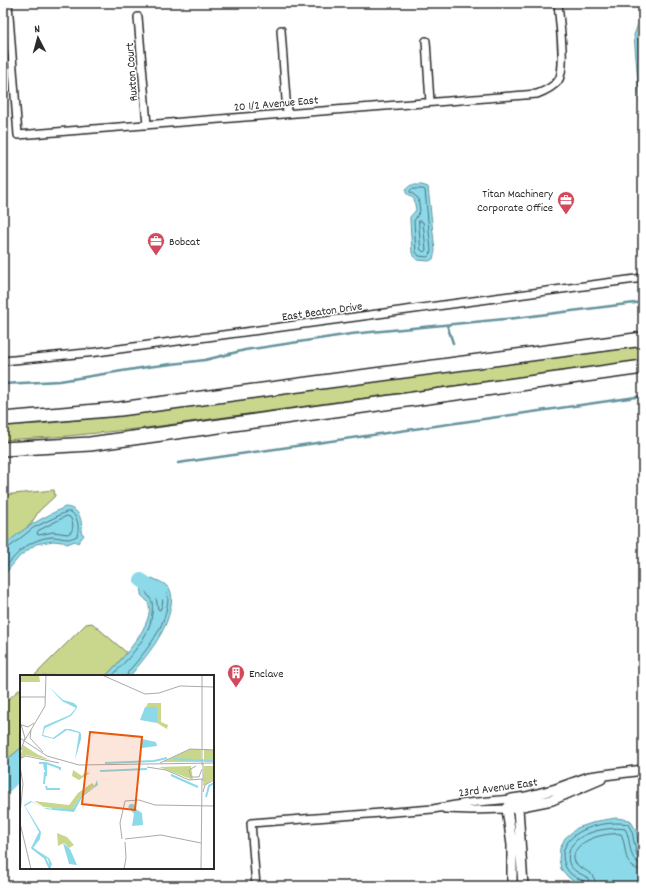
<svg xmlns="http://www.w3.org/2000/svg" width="646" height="889" font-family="Dekko,sans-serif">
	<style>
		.green { fill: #c8d78b; stroke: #7a815b }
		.water { fill: #8bd9e9; stroke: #65939d }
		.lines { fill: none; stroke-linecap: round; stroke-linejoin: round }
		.shore { stroke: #517177; stroke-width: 1 }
		.stream { stroke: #65939d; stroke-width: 2.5 }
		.river { stroke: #8bd9e9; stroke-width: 14 }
		.minor-casing { stroke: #2b2b2b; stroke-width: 10 }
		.tertiary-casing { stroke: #2b2b2b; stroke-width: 12 }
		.motorway-casing { stroke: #2b2b2b; stroke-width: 16 }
		.minor { stroke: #fff; stroke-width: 7 }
		.tertiary { stroke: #fff; stroke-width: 9 }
		.motorway { stroke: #fff; stroke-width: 13 }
		.labels { text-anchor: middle; stroke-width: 3; stroke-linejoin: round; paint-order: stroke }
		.street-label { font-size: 12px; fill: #2b2b2b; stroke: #fff }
		.poi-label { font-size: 12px; fill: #2b2b2b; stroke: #fff; text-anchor: start }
		.inset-river { fill: none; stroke: #8bd9e9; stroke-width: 2 }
		.inset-road { fill: none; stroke: #aaa; stroke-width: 1 }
		.view { fill: #e8590c; fill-opacity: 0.15; stroke: #e8590c; stroke-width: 2 }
		.inset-edge { fill: none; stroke: #2b2b2b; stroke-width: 2 }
	</style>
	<rect width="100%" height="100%" fill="#fff"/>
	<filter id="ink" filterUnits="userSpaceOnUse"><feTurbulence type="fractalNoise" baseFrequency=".025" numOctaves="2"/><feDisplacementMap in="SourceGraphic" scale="8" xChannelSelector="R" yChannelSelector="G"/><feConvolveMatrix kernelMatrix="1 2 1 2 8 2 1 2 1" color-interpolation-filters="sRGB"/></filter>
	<g filter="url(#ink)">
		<path class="green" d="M643,345V360L145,428L68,436L3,440V425L40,424L143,413Z
			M54,490L55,496L39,511L30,525L3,547V495Z
			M92,623L127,653L106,676H34L86,624Z
			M21,688V748L3,763V704Z"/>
		<path class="water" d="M643,21V111L640,106L634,35L638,24Z
			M411,185H422L428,187L435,251L433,259L429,261L417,260L412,253L410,221V217L416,210L414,199L406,193V189Z
			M65,507C79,508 83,519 81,532L84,535L78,543L75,541L67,544L63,542L53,541L36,544L20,556L3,576V547C21,529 42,518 65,507Z
			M152,578C158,581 166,583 170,590C172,594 172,600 171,605C167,633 147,655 130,676H106C119,662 157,623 148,602C146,600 143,597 141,595C141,586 145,582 152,578Z
			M21,748V773L3,788V763Z
			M616,818L630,820L636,830L641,855L643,858V886H584L569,878L561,869L559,859L560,848L565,838L577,828L598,821Z"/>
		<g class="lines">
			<path class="shore" d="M643,26L641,27L638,36L643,92
				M412,189H423L425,190L431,251L430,255L427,257L419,256L416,252L414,221L420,211L418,198L410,192Z
				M419,221H421L423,222L426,250L424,252L421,250Z
				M67,516L70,517C73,522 74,527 71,532L68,534L53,532L39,535L37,534L38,531Z
				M3,550L7,549L33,528L66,512H71C79,518 79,528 77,536C74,537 71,539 68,539C63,539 58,537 52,537C29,539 17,553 3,570
				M153,588C163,592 165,601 160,610L158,609L156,598L151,592Z
				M112,676C125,662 147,640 151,620C152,614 153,608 152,602C149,594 138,588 153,583C158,585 163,587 166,591C169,596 168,601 167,606C163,632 144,653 128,672L127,676
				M585,886L584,881C579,879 574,877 570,873C565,868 563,861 563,854C566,828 607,820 628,824L632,832L637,856L640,859H643
				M590,886L588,878C582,874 574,872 570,865C568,862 568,857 569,853C571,833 608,826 625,829C632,839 627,863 643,864
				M596,886C595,868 576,871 574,859C572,840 607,832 621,834C628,847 621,869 643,870"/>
			<path class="stream" d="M447,325L453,343
				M3,384L60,381L147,367L205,360L245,350L351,334L516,318L643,302
				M178,463L643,396"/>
			<path class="river" d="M141,580L160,593
				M3,788L21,771"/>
			<defs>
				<path id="minor" d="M8,3L18,135L537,94C545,91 552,88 558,81C567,69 559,19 558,3
					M138,17L147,125
					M281,30L287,113
					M426,41L430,102
					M3,361L97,352L643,278
					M445,809L472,810L507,809
					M256,886L251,823L433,809L467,803L512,799"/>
				<path id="tertiary" d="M512,799L526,797L556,789L589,777L643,770
					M514,803L518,808L523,886
					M510,804L507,809L512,845V886
					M507,809L552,800L601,779"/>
				<path id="motorway" d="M3,419L120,409L643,339
					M3,449L90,444L643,367"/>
			</defs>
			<use href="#minor" class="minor-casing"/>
			<use href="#tertiary" class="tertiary-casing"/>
			<use href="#motorway" class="motorway-casing"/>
			<use href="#minor" class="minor"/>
			<use href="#tertiary" class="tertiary"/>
			<use href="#motorway" class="motorway"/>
		</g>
	</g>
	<defs>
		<symbol id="office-pin" viewBox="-11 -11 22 30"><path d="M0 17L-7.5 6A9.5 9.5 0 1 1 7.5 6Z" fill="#d1495b" stroke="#fff"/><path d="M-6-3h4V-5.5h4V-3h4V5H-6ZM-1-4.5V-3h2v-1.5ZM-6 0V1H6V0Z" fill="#fff"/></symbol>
		<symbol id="building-pin" viewBox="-11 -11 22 30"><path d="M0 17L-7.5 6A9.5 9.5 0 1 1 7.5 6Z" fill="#d1495b" stroke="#fff"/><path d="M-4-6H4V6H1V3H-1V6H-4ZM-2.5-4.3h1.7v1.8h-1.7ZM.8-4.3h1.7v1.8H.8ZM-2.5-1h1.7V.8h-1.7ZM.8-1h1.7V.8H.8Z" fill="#fff"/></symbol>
	</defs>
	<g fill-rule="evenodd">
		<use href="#office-pin" x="556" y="190" width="20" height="27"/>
		<use href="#office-pin" x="146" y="231" width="20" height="27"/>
		<use href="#building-pin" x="226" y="663" width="20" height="27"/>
	</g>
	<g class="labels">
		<g class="street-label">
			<text transform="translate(131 72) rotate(-94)" y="4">Ruxton Court</text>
			<text transform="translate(276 103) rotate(-5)" y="4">20 1/2 Avenue East</text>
			<text transform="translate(322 311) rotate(-8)" y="4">East Beaton Drive</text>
			<text transform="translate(498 787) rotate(-8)" y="4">23rd Avenue East</text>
		</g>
		<g class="poi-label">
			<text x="553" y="197" text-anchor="end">Titan Machinery<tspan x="553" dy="14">Corporate Office</tspan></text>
			<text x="169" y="245">Bobcat</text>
			<text x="249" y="677">Enclave</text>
		</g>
	</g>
	<g transform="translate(20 675)">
		<rect width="194" height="194" fill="#fff"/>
		<path d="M0,0H19L20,7H0ZM128,28H141V47L148,50L147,54L137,48L135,32H126ZM3,70L17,79L30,85L6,80L0,84ZM170,74H181V87H143ZM184,74L194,75V87H184ZM171,91L173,105L139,92ZM184,91H194V104L183,111ZM53,95L62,101L65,97L70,98L59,105L52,101ZM72,108L75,111L61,121L52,135L24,132L14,126L49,130L58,118ZM37,158L47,162L54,170L49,173L44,168L38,171Z" fill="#c8d78b"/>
		<path d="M29,12L43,25L54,28L57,31V33L51,41L25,53L23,60L33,63L45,54H50L60,57L61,59V64L55,85L59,58L47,55L34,64L22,61L24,51L50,40L56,33L42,26ZM125,32H137V48L120,45ZM122,64L136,67L137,71L122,73ZM77,105L78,110L62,122L54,137L26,134L12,127L5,131L21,157L20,164L13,173L29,183L32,189L30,194L28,184L11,173L19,157L4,130L11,126L24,133L52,135L61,121L74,112ZM110,129H114L116,134L122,138L123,150L112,151L114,139L108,132ZM43,168L50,174L57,190L49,189Z" fill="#8bd9e9"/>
		<path class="inset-river" d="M153,84L194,86M19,88H24L25,95M85,88L134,86L147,83M80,96L127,94M151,100L178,112M26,101V88L40,93V95M24,109L25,97M26,111L27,114H40M186,122L189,111L194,108M32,134L54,135M12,173L25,183L30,194"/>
		<path class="inset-road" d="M82,0L125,19L139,18L160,11L194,12M0,22H25M1,49L5,63L1,75M2,50L8,52L14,48M11,55L10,63L23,77M0,63L27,81L59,90L194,88M5,65L25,31L26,0M0,88L1,83L6,81L39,88M140,88L170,74L194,75M182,90V0M0,91L3,109L0,139M176,91L169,95L171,102H179L182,94M127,92L146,95L169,105L183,104M183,106V88M183,117L185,110L194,105M105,126L119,125L135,130L194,131M0,148L11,194M102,164L100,148L105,126M105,164L141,160L181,168M104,194L106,183L105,167M181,194L182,104"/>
		<path class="view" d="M70,57L122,62L115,135L62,129Z"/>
		<rect width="194" height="194" class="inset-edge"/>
	</g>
	<rect width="646" height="889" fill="none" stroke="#fff" stroke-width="16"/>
	<rect x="8" y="8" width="630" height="873" fill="none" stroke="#2b2b2b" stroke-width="1.5" filter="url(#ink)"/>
	<g transform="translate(38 38) rotate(354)" stroke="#ffffff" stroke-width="3" paint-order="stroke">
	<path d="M0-3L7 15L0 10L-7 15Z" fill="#2b2b2b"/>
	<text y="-6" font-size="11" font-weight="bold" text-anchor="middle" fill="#2b2b2b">N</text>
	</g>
</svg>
